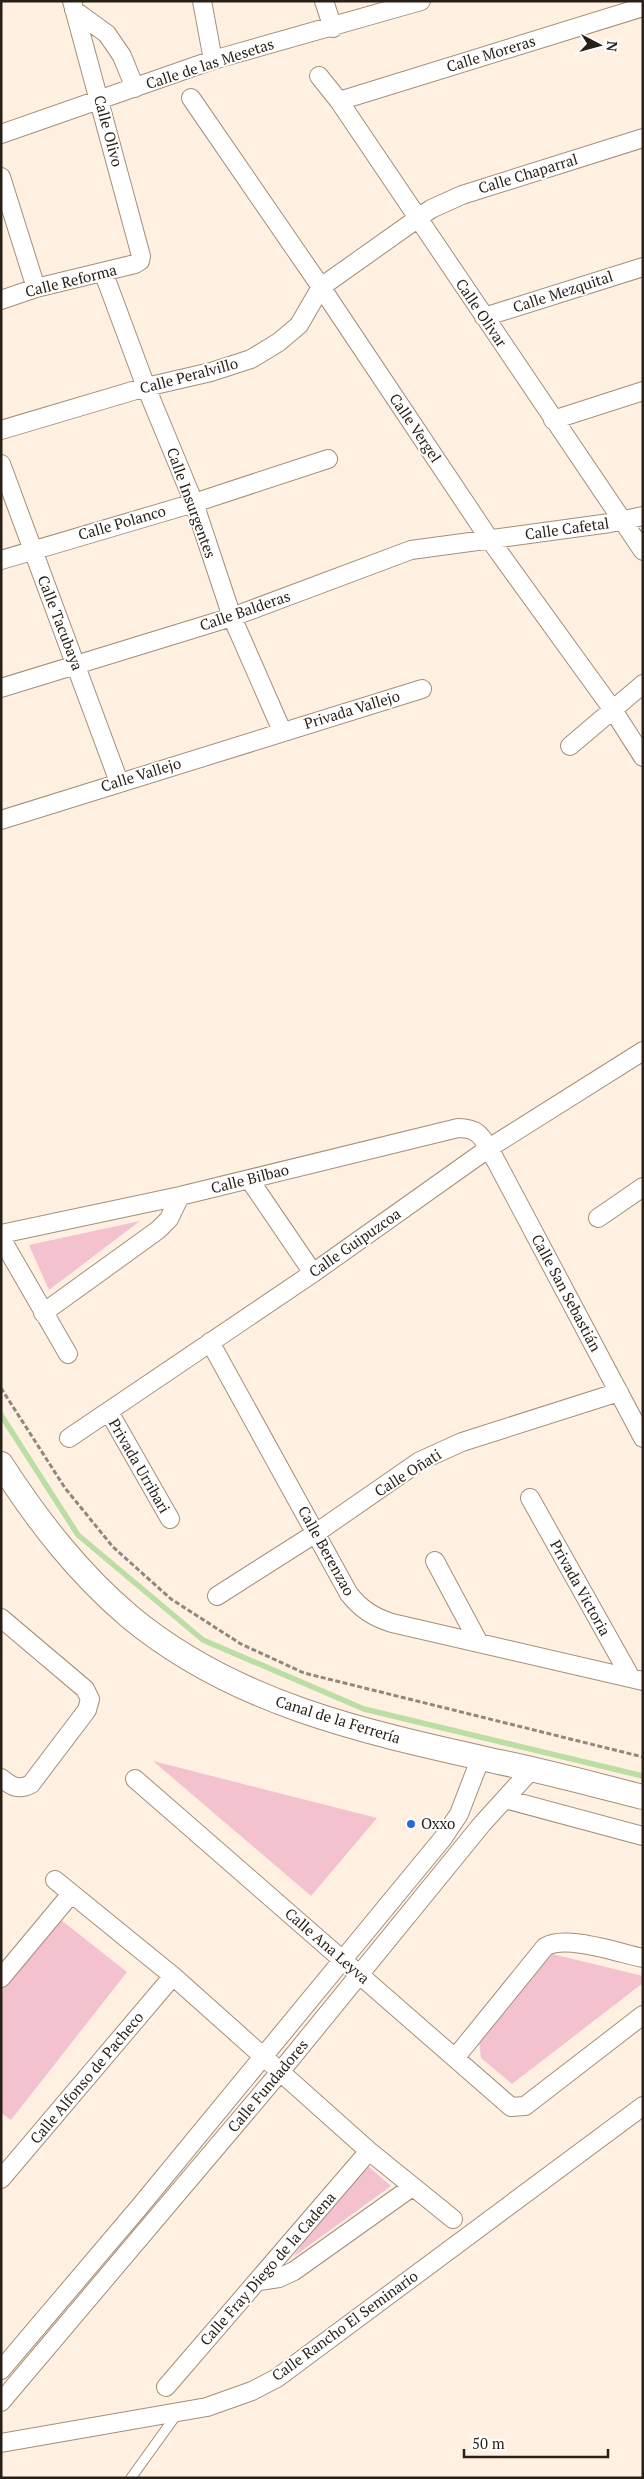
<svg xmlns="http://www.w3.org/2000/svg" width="644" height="2479" font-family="'PT Serif',serif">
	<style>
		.green { fill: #f4c1cf }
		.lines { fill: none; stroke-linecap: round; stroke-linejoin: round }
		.stream { stroke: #badea3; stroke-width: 5.5 }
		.lane-casing { stroke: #a48f79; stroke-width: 11 }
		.street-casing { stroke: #a48f79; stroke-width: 20 }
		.secondary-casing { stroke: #a48f79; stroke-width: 26 }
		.path { stroke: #92877c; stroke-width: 3; stroke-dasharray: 5 2.5; stroke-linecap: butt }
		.lane { stroke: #fff; stroke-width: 9 }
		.street { stroke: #fff; stroke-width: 18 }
		.secondary { stroke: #fff; stroke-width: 24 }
		.poi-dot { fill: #2869d6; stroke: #fff; stroke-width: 2 }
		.labels { text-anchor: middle; stroke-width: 4; stroke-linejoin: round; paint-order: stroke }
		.street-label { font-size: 15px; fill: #281f17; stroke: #fff }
		.poi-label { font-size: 15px; fill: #281f17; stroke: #fff; text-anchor: start }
	</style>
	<rect width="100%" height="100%" fill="#fff0e2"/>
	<path class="green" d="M140,1221L49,1290L29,1245Z
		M153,1761L377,1818L311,1896Z
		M56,1916L127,1972L11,2120L1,2113V1983Z
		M548,1953L643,1976V1983L512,2084L481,2058L478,2033Z
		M361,2160L391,2186L293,2257Z"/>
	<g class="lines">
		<path class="stream" d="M1,1415L78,1535L203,1640L364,1709L643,1776"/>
		<defs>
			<path id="lane" d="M131,2478L177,2414"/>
			<path id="street" d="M202,1L213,60
				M324,1L333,28
				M74,10L107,34L122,56L135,88
				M319,76L339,101L643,551
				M191,98L321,287L490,540L613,710L643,757
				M339,101L643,7
				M1,134L213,60L421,1
				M1,177L36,288
				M104,274L146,387L194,503L232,617L282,731
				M1,300L36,288L135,264L140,261L141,256L72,1
				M484,317L643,267
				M553,420L643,391
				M1,430L146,387L211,372L251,359L279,342L299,325L321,287L431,209L462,195L643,138
				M1,464L119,782
				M1,560L194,503L328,459
				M1,688L232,617L411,550L610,523L643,516
				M570,746L643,684
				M1,820L422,689
				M249,1179L313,1273
				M598,1218L643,1187
				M1,1234L180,1196L458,1128C476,1128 480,1134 489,1148L643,1438
				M1,1238L68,1354
				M43,1313L158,1230L169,1219L180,1196
				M210,1342L349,1594C361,1609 373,1617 392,1623L643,1681
				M109,1412L170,1519
				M69,1438L313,1273L489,1148L643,1051
				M530,1498L631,1678
				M435,1561L479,1643
				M217,1596L316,1533L420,1461L462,1442L619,1392
				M1,1618L85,1689L90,1699L87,1710L31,1784C18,1791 11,1786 1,1778
				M135,1779L511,2107L525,2106L643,2015
				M505,1799L643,1836
				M55,1880L173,1976L369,2151L453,2219
				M1,1978L71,1894
				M455,2058L545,1947C565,1934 619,1953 643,1958
				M1,2179L173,1976
				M259,2281L279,2278L294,2271L412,2187
				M1,2370L141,2205L443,1838L459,1814L481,1757
				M166,2387L369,2151
				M1,2402L280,2072L482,1824L532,1769
				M1,2443L207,2407L252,2391L277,2378L643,2106"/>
			<path id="secondary" d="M1,1464C38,1521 78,1573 130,1617C236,1705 369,1733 499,1762C548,1772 595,1785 643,1797"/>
		</defs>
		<use href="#lane" class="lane-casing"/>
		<use href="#street" class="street-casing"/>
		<use href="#secondary" class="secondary-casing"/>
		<path class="path" d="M1,1388L65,1488L113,1547L171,1599L241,1644L304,1673L643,1757"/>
		<use href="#lane" class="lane"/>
		<use href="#street" class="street"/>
		<use href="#secondary" class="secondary"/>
	</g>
	<circle class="poi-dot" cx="411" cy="1824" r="5"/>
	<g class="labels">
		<g class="street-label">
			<text transform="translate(491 54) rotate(-17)" y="5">Calle Moreras</text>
			<text transform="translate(210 64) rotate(-18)" y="5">Calle de las Mesetas</text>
			<text transform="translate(108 131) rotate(75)" y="5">Calle Olivo</text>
			<text transform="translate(528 174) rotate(-17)" y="5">Calle Chaparral</text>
			<text transform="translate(71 281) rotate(-14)" y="5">Calle Reforma</text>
			<text transform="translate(563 292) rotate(-18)" y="5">Calle Mezquital</text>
			<text transform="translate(481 313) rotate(56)" y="5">Calle Olivar</text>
			<text transform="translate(189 376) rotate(-15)" y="5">Calle Peralvillo</text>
			<text transform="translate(415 428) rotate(56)" y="5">Calle Vergel</text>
			<text transform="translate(191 503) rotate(70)" y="5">Calle Insurgentes</text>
			<text transform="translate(122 523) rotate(-16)" y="5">Calle Polanco</text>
			<text transform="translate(567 529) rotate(-8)" y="5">Calle Cafetal</text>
			<text transform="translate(245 611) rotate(-19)" y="5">Calle Balderas</text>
			<text transform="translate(60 623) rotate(69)" y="5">Calle Tacubaya</text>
			<text transform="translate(352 710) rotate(-17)" y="5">Privada Vallejo</text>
			<text transform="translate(141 775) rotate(-17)" y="5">Calle Vallejo</text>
			<text transform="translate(250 1179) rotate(-14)" y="5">Calle Bilbao</text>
			<text transform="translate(355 1243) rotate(-35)" y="5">Calle Guipuzcoa</text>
			<text transform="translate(566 1293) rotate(62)" y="5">Calle San Sebastián</text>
			<text transform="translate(139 1466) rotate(60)" y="5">Privada Urribari</text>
			<text transform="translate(408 1473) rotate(-32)" y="5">Calle Oñati</text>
			<text transform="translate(326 1551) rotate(61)" y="5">Calle Berenzao</text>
			<text transform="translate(580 1588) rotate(61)" y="5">Privada Victoria</text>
			<text transform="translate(338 1720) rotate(17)" y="5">Canal de la Ferrería</text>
			<text transform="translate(327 1946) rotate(41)" y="5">Calle Ana Leyva</text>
			<text transform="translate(87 2078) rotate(-50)" y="5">Calle Alfonso de Pacheco</text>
			<text transform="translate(268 2086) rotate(-50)" y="5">Calle Fundadores</text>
			<text transform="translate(268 2269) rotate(-49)" y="5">Calle Fray Diego de la Cadena</text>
			<text transform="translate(345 2326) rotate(-36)" y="5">Calle Rancho El Seminario</text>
		</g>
		<g class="poi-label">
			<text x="421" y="1829">Oxxo</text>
		</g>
	</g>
	<rect width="644" height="2479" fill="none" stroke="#281f17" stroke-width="5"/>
	<g transform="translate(599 45) rotate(96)" stroke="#ffffff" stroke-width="4" paint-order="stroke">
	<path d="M0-4L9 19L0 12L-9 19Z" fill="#281f17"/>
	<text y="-8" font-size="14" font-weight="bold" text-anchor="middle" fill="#281f17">N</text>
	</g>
	<path d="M464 2449v8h144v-8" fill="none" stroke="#281f17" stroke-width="2.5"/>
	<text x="472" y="2449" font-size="15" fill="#281f17" stroke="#ffffff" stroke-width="4" paint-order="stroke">50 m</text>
</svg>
